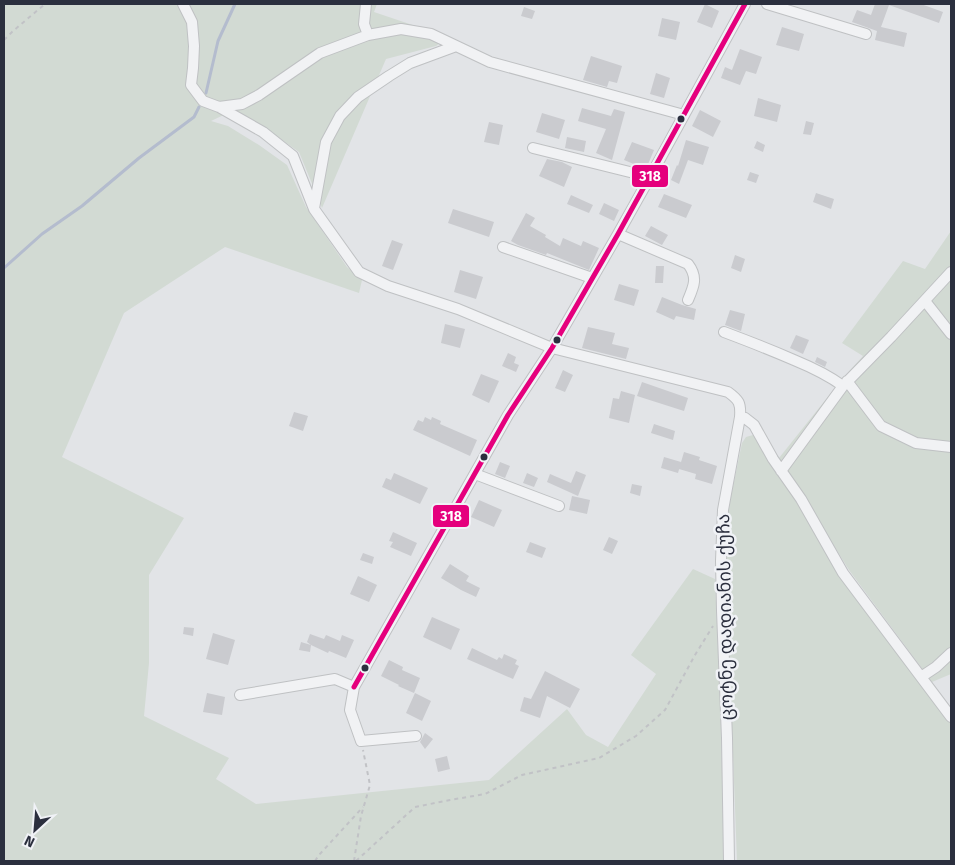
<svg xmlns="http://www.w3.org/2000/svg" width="955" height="865" font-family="'Fira Sans','Noto Sans Georgian',sans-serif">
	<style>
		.green { fill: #d2dad3 }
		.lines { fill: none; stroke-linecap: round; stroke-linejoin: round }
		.stream { stroke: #b4bcce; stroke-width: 3 }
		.building { fill: #cacbcf }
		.minor-casing { stroke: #bfc1c3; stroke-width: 12 }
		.path { stroke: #c1c2c6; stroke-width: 2; stroke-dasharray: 4 4; stroke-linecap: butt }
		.minor { stroke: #f1f2f4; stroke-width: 10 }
		.bus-1-casing { stroke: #f0f2f6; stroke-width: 9 }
		.bus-1 { stroke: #e5007d; stroke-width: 5 }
		.bus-dot { fill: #2b2f3e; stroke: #f0f2f6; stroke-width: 2 }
		.labels { text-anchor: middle; stroke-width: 5; stroke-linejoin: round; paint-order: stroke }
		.street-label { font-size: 18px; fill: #2b2f3e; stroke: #f0f2f6 }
		.line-badge { stroke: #f0f2f6; stroke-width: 2 }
		.badge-label { font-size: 14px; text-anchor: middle; font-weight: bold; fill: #fff }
	</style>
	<rect width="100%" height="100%" fill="#e2e4e7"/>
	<path class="green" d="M4,4H377L374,12L448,37L436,46L386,59L322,208L299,152L264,127L232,111L211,121L228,126L259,145L287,165L306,207L347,267L362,280L359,293L225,247L124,313L62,457L184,518L149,575V663L144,716L229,758L216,779L256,804L489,780L567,709L586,735L608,747L656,674L631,655L693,569L715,579L721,722L724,861H4Z
		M951,231V674L932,682L849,570L779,458L843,378L863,356L842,343L903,261L925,269Z
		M753,435L757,438L800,504L951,720V861H737L725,542L730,501L742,443L746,437Z"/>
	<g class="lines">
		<path class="stream" d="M206,93L218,41L235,4
			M4,268L42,234L82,206L139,158L194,117L199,107"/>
	</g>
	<path class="building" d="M705,4L719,11L712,28L697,22Z
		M875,4H921L943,12L939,23L889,5L881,27L907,33L904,47L875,40L877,31L852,22L857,10L871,15Z
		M524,7L535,11L532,19L521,16Z
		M662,18L680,22L676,40L658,36Z
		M782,27L804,34L799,51L776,45Z
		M740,49L762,57L756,74L746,71L740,85L721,78L725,67L732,70Z
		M591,56L622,66L617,83L609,81L607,87L583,80Z
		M656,73L670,78L664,98L650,94Z
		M758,98L781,105L777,122L754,116Z
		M582,108L611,116L614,109L625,112L612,160L596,153L606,129L578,121Z
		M700,110L721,121L713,137L692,126Z
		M542,113L565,120L559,139L536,132Z
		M806,121L814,123L811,135L803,134Z
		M489,122L503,125L499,145L484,142Z
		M567,137L586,141L584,152L565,148Z
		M686,140L709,147L703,165L688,160L679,184L671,180L677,165L678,166Z
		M757,141L765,145L763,152L754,148Z
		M632,142L654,150L646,169L624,160Z
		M547,159L562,162L572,167L564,187L539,176Z
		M750,172L759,175L756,183L747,180Z
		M816,193L834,199L831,209L813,202Z
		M664,194L692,205L686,218L658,207Z
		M571,195L593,205L589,213L567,204Z
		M604,203L619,210L614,221L599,214Z
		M453,209L494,222L489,237L448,223Z
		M526,213L535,218L530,226L546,235L545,237L560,246L563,238L581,246L583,241L599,248L589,270L547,253L546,255L518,245L511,241Z
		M651,226L668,235L662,245L645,236Z
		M392,240L403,244L393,270L382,266Z
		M735,255L745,259L741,272L731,268Z
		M656,266H664L663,283H655Z
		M460,270L483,277L476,299L454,292Z
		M619,284L639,290L634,306L614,300Z
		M662,297L682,305L696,309L694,320L676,316L674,320L656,312Z
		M730,310L745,314L741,331L725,325Z
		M445,324L465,329L460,348L441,343Z
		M588,327L615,333L612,344L629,348L626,359L582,348Z
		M796,335L809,340L803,354L790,348Z
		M508,353L516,357L514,363L519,365L516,372L502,366Z
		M817,357L827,362L825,367L815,362Z
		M563,370L573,375L565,392L555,388Z
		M481,374L499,381L489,403L472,395Z
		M642,382L688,398L684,411L637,396Z
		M621,391L635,395L629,423L609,418L613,398L619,399Z
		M294,412L308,416L303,431L289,426Z
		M425,417L431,420L432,417L441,421L440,424L477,440L470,456L413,430L418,420L423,422Z
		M654,424L675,431L673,440L651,433Z
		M684,452L700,457L699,460L717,466L712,484L695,479L696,474L679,469Z
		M664,457L681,462L678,473L661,468Z
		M500,462L510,466L505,478L495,474Z
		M576,471L586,475L578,496L547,482L550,474L571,483Z
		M394,473L428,488L420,504L382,487L386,478L391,480Z
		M527,473L538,478L534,487L523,483Z
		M632,484L642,486L640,496L630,493Z
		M572,496L590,500L587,514L569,510Z
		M479,500L502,510L494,527L471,517Z
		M393,532L417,543L411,556L390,547L393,542L389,541Z
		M609,537L618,541L612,554L603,550Z
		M530,542L546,548L542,558L526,552Z
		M363,553L374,557L372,564L360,560Z
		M450,564L469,576L466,581L480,588L476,597L461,590L441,578Z
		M358,576L377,585L369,602L350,594Z
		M432,617L460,629L451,650L423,637Z
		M184,627L194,628L193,636L183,634Z
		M213,633L235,640L228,665L206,659Z
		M310,634L324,639L326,635L340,641L342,635L354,640L346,658L329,651L328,653L311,645L310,652L299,650L301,642L311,645L307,642Z
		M472,648L497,660L499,657L502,659L504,654L517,660L515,664L519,666L513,679L467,659Z
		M389,660L403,667L402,670L420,678L414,693L398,686L399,685L381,676Z
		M545,671L580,689L570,708L547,696L540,718L520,711L524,697L531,699Z
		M207,693L225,697L222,715L203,712Z
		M415,693L431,701L422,721L406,713Z
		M425,733L433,739L425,749L420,742Z
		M447,756L450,769L438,772L435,759Z"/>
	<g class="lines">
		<defs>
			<path id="minor" d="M183,4L192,22L194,46L193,68L191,85L203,101L219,107L263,132L293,156L314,209L359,272L388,286L458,309L552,348L728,392C739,400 741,403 740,417L723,510L721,561L722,611L727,738L729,861
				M366,4L364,24L368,35L401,29L431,34L490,62L684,115
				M767,4L866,34
				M219,107L242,104L259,95L320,53L368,35
				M533,148L650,177
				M314,208L326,142L340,116L358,97L389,76L410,63L456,46
				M618,234L688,264C698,277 694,286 688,300
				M503,247L592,278
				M925,301L951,334
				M724,332C748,341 771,350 794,360C811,367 828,375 843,386
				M847,381L881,426L916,443L951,447
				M740,417L745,418L754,425L773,459L801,499L843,573L951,717
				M781,471L843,386L891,337L951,272
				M475,474L559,506
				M921,677L936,667L951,653
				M354,687L508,415L552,348L618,234L650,177L745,4
				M240,695L335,679L354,687L350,710L361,741L416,736"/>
		</defs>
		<use href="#minor" class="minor-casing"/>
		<path class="path" d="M4,40L13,31L45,4
			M315,861L319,855L363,807
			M354,861L361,816L370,785L363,750
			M356,861L415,807L450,800L485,794L522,775L599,758L636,736L665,710L695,655L713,626"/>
		<use href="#minor" class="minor"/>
		<defs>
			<path id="bus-1" d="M354,687L508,415L552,348L618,234L745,4"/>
		</defs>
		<use href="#bus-1" class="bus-1-casing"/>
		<use href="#bus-1" class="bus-1"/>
	</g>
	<g class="bus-dot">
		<circle cx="681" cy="119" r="4.5"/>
		<circle cx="557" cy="340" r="4.5"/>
		<circle cx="484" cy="457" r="4.5"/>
		<circle cx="365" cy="668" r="4.5"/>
	</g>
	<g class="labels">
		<g class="street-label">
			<text transform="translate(725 617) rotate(-91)" y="6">ცოტნე დადიანის ქუჩა</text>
		</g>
	</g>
	<g class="line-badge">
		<rect x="631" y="164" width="38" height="24" rx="5" fill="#e5007d"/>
		<rect x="432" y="504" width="38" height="24" rx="5" fill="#e5007d"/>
	</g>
	<g class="badge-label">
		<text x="650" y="181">318</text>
		<text x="451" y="521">318</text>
	</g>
	<rect width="955" height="865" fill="none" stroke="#2b2f3e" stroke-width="10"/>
	<g transform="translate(35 830) rotate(206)" stroke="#f0f2f6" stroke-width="4" paint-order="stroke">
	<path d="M0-4L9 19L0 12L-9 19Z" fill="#2b2f3e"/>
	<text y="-8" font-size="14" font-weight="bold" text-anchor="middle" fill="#2b2f3e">N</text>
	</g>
</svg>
